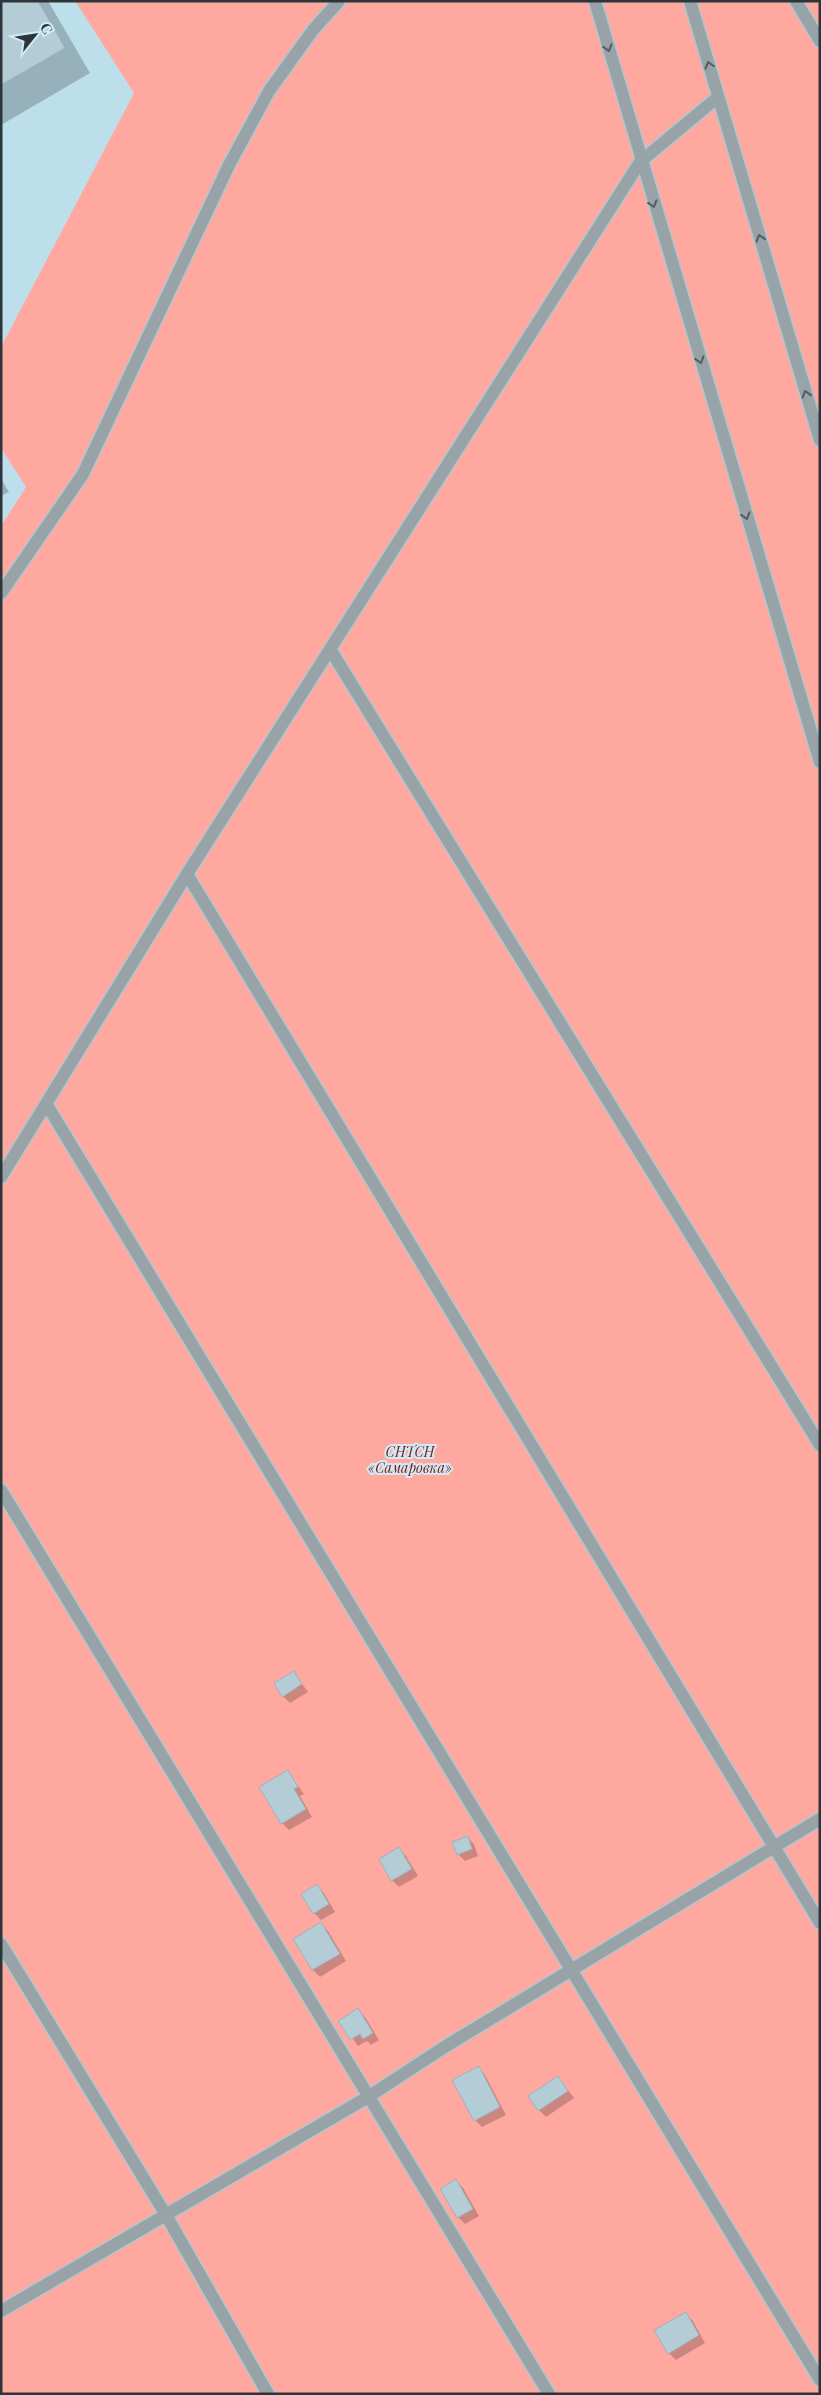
<svg xmlns="http://www.w3.org/2000/svg" width="821" height="2395" font-family="'Playfair Display',serif">
	<style>
		.built { fill: #bddeeb }
		.green { fill: #ffa8a0 }
		.shadow { fill: #0003 }
		.building { fill: #b4ccd6; stroke: #9bb3bd }
		.lines { fill: none; stroke-linecap: round; stroke-linejoin: round }
		.service-casing { stroke: #b0c6cf; stroke-width: 15 }
		.minor-casing { stroke: #b0c6cf; stroke-width: 15 }
		.service { stroke: #98a3a7; stroke-width: 12 }
		.minor { stroke: #98a3a7; stroke-width: 12 }
		.oneway { stroke: #525c60 }
		.labels { text-anchor: middle; stroke-width: 4; stroke-linejoin: round; paint-order: stroke }
		.park-label { font-size: 14px; font-style: italic; fill: #781b1b; stroke: #d1eaf4 }
	</style>
	<rect width="100%" height="100%" fill="#d1eaf4"/>
	<path class="built" d="M1,1H75L134,93L1,347Z
		M1,448L26,487L1,526Z"/>
	<path class="green" d="M75,1H820V2394H1V526L26,487L1,448V347L134,93Z"/>
	<path class="shadow" d="M1,1H48L90,73L1,125Z
		M1,479L9,492L1,496Z
		M294,1673L308,1692L290,1703L283,1696Z
		M288,1772L304,1794L300,1796L312,1817L289,1830L282,1823Z
		M467,1837L474,1844L478,1856L465,1861L458,1854Z
		M399,1849L406,1856L418,1876L399,1887L392,1880Z
		M317,1886L324,1893L335,1912L321,1920L314,1913Z
		M321,1924L328,1931L346,1961L320,1977L313,1970L295,1939Z
		M358,2010L365,2017L379,2040L371,2045L367,2041L358,2046L340,2021Z
		M478,2068L485,2075L506,2115L482,2127L475,2120Z
		M558,2077L574,2098L546,2117L539,2110Z
		M456,2181L463,2188L479,2216L465,2224L458,2217Z
		M686,2314L693,2321L705,2343L676,2360L669,2353Z"/>
	<path class="building" d="M1,1H38L65,48L1,85Z
		M294,1671L302,1684L282,1697L274,1683Z
		M288,1770L298,1787L294,1789L306,1809L281,1824L259,1787Z
		M468,1836L472,1849L457,1855L452,1842Z
		M399,1847L412,1869L391,1881L379,1859Z
		M317,1884L329,1904L313,1914L301,1894Z
		M321,1922L340,1954L312,1970L293,1939Z
		M358,2008L373,2033L363,2039L360,2034L350,2040L338,2021Z
		M479,2066L500,2107L474,2121L452,2080Z
		M558,2076L568,2091L538,2111L528,2096Z
		M456,2179L473,2209L457,2218L440,2189Z
		M686,2312L699,2335L668,2354L654,2330Z"/>
	<g class="lines">
		<defs>
			<path id="service" d="M595,1L820,762
				M690,1L820,440
				M796,1L820,41
				M330,649L820,1445
				M187,874L820,1923
				M47,1105L820,2380
				M1,1177L187,874L640,162L718,97
				M1,1490L549,2394
				M1,1944L166,2215L268,2394
				M1,2311L368,2097L446,2046L820,1819"/>
			<path id="minor" d="M1,593L83,474L229,165L269,91L313,30L339,1"/>
		</defs>
		<use href="#service" class="service-casing"/>
		<use href="#minor" class="minor-casing"/>
		<use href="#service" class="service"/>
		<use href="#minor" class="minor"/>
	</g>
	<defs><path id="oneway-chevron" d="M-2-3.5L2.5 0L-2 3.5" fill="none" stroke-width="1.6" stroke-linecap="round" stroke-linejoin="round" transform="scale(1.25)"/></defs>
	<g class="oneway">
		<use href="#oneway-chevron" transform="translate(608 48) rotate(74)"/>
		<use href="#oneway-chevron" transform="translate(709 65) rotate(-106)"/>
		<use href="#oneway-chevron" transform="translate(653 204) rotate(73)"/>
		<use href="#oneway-chevron" transform="translate(760 238) rotate(-107)"/>
		<use href="#oneway-chevron" transform="translate(700 360) rotate(73)"/>
		<use href="#oneway-chevron" transform="translate(806 394) rotate(-107)"/>
		<use href="#oneway-chevron" transform="translate(746 516) rotate(73)"/>
	</g>
	<g class="labels">
		<g class="park-label">
			<text x="410" y="1457">СНТСН<tspan x="410" dy="16">«Самаровка»</tspan></text>
		</g>
	</g>
	<rect width="821" height="2395" fill="none" stroke="#2c363a" stroke-width="5"/>
	<g transform="translate(35 35) rotate(60)" stroke="#d1eaf4" stroke-width="4" paint-order="stroke">
	<path d="M0-4L9 19L0 12L-9 19Z" fill="#2c363a"/>
	<text y="-8" font-size="14" font-weight="bold" text-anchor="middle" fill="#2c363a">С</text>
	</g>
</svg>
